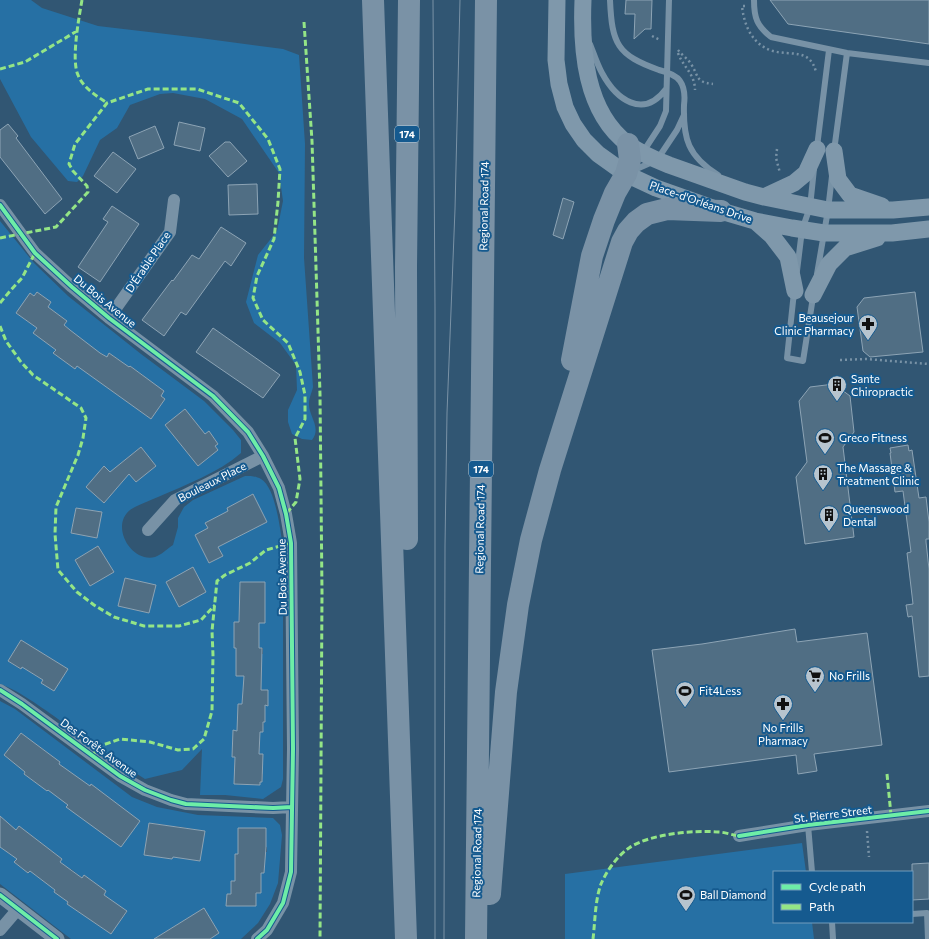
<svg xmlns="http://www.w3.org/2000/svg" width="929" height="939" font-family="Commissioner,sans-serif">
	<style>
		.green { fill: #2670a4; fill-rule: evenodd }
		.building { fill: #506e84; stroke: #8da4b5 }
		.lines { fill: none; stroke-linecap: round; stroke-linejoin: round }
		.path { stroke: #7892a6; stroke-width: 2.5; stroke-dasharray: 2 3; stroke-linecap: butt }
		.service { stroke: #7892a6; stroke-width: 6 }
		.minor { stroke: #7892a6; stroke-width: 12 }
		.tertiary { stroke: #7892a6; stroke-width: 15 }
		.secondary { stroke: #7f98ab; stroke-width: 17 }
		.motorway { stroke: #7a92a6; stroke-width: 22 }
		.tram { stroke: #7a92a6; stroke-width: 1 }
		.quiet { stroke: #94e586; stroke-width: 3; stroke-dasharray: 6 3; stroke-linecap: butt }
		.cycleway-casing { stroke: #155a8f; stroke-width: 6 }
		.cycleway { stroke: #6deda7; stroke-width: 4 }
		.labels { text-anchor: middle; stroke-width: 4; stroke-linejoin: round; paint-order: stroke }
		.shield { fill: #155a8f; stroke: #b9cedd; stroke-width: 1 }
		.shield-label { font-size: 10px; font-weight: bold; fill: #fff }
		.street-label { font-size: 11px; fill: #fff; stroke: #155a8f }
		.poi-label { font-size: 11px; fill: #fff; stroke: #155a8f; text-anchor: start }
	</style>
	<rect width="100%" height="100%" fill="#315673"/>
	<path class="green" d="M0,0H31L42,8L98,26L200,38L283,49L299,55L305,144L304,258L313,387C312,392 309,398 309,403C308,416 322,427 312,440L302,439L292,434L288,422V410L297,390L296,365L280,343L254,323L246,302L258,255L277,231L283,201L279,173L242,119L205,99L173,93L160,94L130,105L117,128L100,140L83,176L77,182L68,181L31,137L0,79Z
		M0,221L34,263L68,296L141,354L204,401L233,430L241,440V453C218,473 185,485 158,497C151,500 135,506 130,510C110,526 131,563 155,557C161,555 167,549 173,545L178,527V518L184,507L193,500L245,476C251,476 256,476 261,479C276,488 280,530 283,547V779L281,787L263,799L225,795H200L202,749L182,770L145,779C118,762 91,743 65,724C48,712 19,690 0,684ZM37,292L51,302L48,307L67,321L64,325L70,330L68,334L75,369L53,353L56,350L34,333L37,328L16,313L31,294L34,296ZM101,353L107,357L109,353L121,361L127,371L130,366L143,375L140,380L165,399L151,419L87,373ZM185,409L205,434L209,432L218,444L215,446L218,450L198,466L165,425ZM141,447L156,466L136,482L121,463ZM104,466L122,482L104,503L86,487ZM252,495L267,522L218,547L223,556L209,563L195,535L212,534L229,512L227,508ZM76,508L101,512L97,538L71,533ZM98,546L114,572L90,586L75,560ZM193,567L206,592L179,606L166,582ZM125,578L155,585L149,613L118,606ZM240,582H265V623H259V648H263V654H260L261,676H236V648H234V623L239,622ZM21,640L68,669L54,691L42,683L43,680L22,667L20,669L8,661ZM243,689L268,690V705H263L265,708L263,732H258V734H260V749L258,750V754H263L260,774H263L262,782H260L259,785L234,784L235,757H232L233,731H237L242,704Z
		M0,701L15,709L132,797L157,807L198,815L273,818L280,825L282,835L278,883L270,904L258,923L241,939H210L219,933L204,908L154,939H71L0,884ZM21,733L60,762L57,766L62,771L47,791L24,774L25,772L4,755ZM91,785L121,847L68,805ZM152,823L170,826V832L175,826L204,831L200,861L173,857L172,859L144,855L148,827H151ZM19,826L62,859L48,878L42,875L39,878L34,874L31,869L28,873L15,863L18,858L15,856L14,857L8,853L4,845ZM262,847H267V852H264V873H261V881H256V887H261V893L252,894L256,900V906H227V894H231L235,881L238,854ZM71,869L82,878L84,875L106,891L104,895L127,912L111,934L67,904L70,899L54,892Z
		M802,843L806,872H774V922H812L814,939H565V874Z"/>
	<path class="building" d="M626,0H652L651,29H645L634,39L635,14H625Z
		M770,0H929V44L788,24Z
		M179,122L205,128L200,151L174,145Z
		M8,124L18,136L16,138L62,199L45,214L0,157V130Z
		M155,126L164,148L138,159L129,137Z
		M225,142H230L247,161L228,177L209,156Z
		M113,152L136,169L117,193L94,176Z
		M257,184L258,214L229,215L228,185Z
		M563,198L574,202L563,239L553,235Z
		M112,206L139,224L100,282L78,267L108,222L103,219Z
		M221,227L246,243L231,266L225,261L186,315L181,312L164,336L142,320L172,280L173,281L192,255L199,259Z
		M37,292L51,302L48,307L67,321L64,325L70,330L100,353L107,357L109,353L129,367L130,366L164,391L161,396L165,399L151,419L77,366L75,369L53,353L56,350L33,333L37,328L16,313L30,293L34,296Z
		M915,292L923,352L870,357L863,351L857,307L864,298Z
		M213,328L280,375L263,398L196,352Z
		M834,384L850,396L854,432L843,447L854,537L805,544L796,477L807,462L799,401L810,387Z
		M185,409L205,434L209,431L218,444L215,446L218,450L198,466L165,425Z
		M908,445L909,451L912,450L919,498L926,497L929,522V539H926V542L929,569V676L919,677L912,616L908,617L906,605L913,604L907,553L911,552L903,491L895,492L890,453H891L890,448Z
		M141,447L156,466L136,482L129,474L104,503L86,487L104,466L110,472Z
		M253,494L267,522L218,547L223,556L209,563L195,535L208,528L205,523L228,511L227,508Z
		M76,508L102,512L97,538L71,533Z
		M98,546L114,572L90,586L75,560Z
		M193,567L206,592L179,607L166,582Z
		M125,578L156,585L149,613L118,606Z
		M240,582H265V623H259V648H262L261,690H268V706L265,705V722H263V732H260L259,754H263L262,782H260V785L234,784L235,757H232L233,730L237,731L238,704H242L244,676H236V648H234V622H239Z
		M795,629L797,642L867,633L882,745L814,754L817,771L798,774L796,755L669,772L652,650L702,644Z
		M21,640L68,669L54,691L41,683L43,680L22,667L21,669L8,661Z
		M21,733L60,762L59,764L90,786L91,784L140,821L121,847L66,807L68,805L48,790L47,791L24,774L25,772L4,755Z
		M0,816L16,830L19,826L62,859L60,862L82,878L84,875L106,891L104,895L127,911L111,934L67,904L68,902L54,892L55,890L30,871L28,873L14,862L17,859L0,847Z
		M149,823L205,831L200,861L173,857L172,859L144,855Z
		M238,828H266V847L264,873H261V893H256V906H226L227,894H231V881H235V854H238Z
		M929,863V899L912,900V864Z
		M204,908L219,933L210,939H154Z"/>
	<g class="lines">
		<path class="path" d="M745,6H742C744,25 752,45 773,51C791,56 810,48 816,72
			M652,36L660,40
			M678,50C682,55 688,59 691,64C699,76 695,82 713,84
			M678,53C683,67 695,74 695,90
			M777,149L776,158L780,173
			M840,360L866,359L929,364
			M867,831L869,857"/>
		<path class="service" d="M610,0C612,44 617,55 659,70C667,72 676,75 680,81C685,88 685,97 684,105C683,139 688,156 718,175
			M754,0C754,18 757,26 771,37L847,53L929,63
			M590,44C594,54 597,64 602,73C616,99 643,120 666,89
			M817,147L829,50
			M834,151L847,53
			M643,152L660,126L666,111L669,0
			M632,171L657,160L677,130L684,115
			M797,271L802,230L810,207L814,169
			M817,274L828,210L832,176
			M794,292L787,358L803,361L813,297
			M808,825L812,872
			M912,914L927,913L928,939
			M832,922L833,939"/>
		<path class="minor" d="M0,205L35,253L72,287L109,318L213,396L248,432L263,456L279,488L286,514L291,543L293,749L291,872L283,903L267,930L257,939
			M109,318L170,232L174,200
			M148,530L175,500L263,456
			M0,690L22,704L120,776L145,790L171,800L186,804L273,808L292,807
			M739,836L808,825L929,811
			M0,930L18,909"/>
		<path class="tertiary" d="M0,895L57,939"/>
		<path class="secondary" d="M557,0L556,60L559,84L565,107L573,124L584,140L598,154L626,174L656,188L721,211L755,221L792,228L824,233H892L929,229
			M583,0C581,49 585,112 628,144C640,153 656,160 669,165L745,192L764,197L828,210H893L929,207
			M834,151L838,179L850,195L882,206
			M764,197L794,183L806,173L817,149
			M755,221L772,236L788,257L795,291
			M813,295L829,264L845,248L877,238"/>
		<path class="motorway" d="M373,0L406,939
			M572,360L592,256L604,220L615,193L626,174L630,160L628,144
			M407,539L406,267L409,0
			M490,894L506,692L518,605L531,540L550,470L622,242L628,231L636,222L647,214L667,209L721,211
			M476,939L486,0"/>
		<path class="tram" d="M433,0L435,309V939
			M444,939L445,546L447,413L455,209L460,0"/>
		<path class="quiet" d="M82,0C79,17 71,60 78,75C83,88 97,96 107,103
			M304,22L312,141L320,394L322,593L320,939
			M0,69L25,62L77,31
			M0,238L56,227L88,192L87,186L73,171L69,164L75,144L107,103L148,89H197L239,103L268,139L280,169L278,202L274,239L257,276L253,298L263,320L288,343L300,372L305,395V419L295,438L300,479L296,502L286,514
			M0,303L10,291L22,278L35,253
			M0,326L6,341L21,362L33,375L81,408L86,418L83,438L78,455L56,507L55,534L58,570L77,592L94,605L114,617L144,626H179L201,620L215,605
			M92,756L100,746L120,739L150,742L178,750L193,749L204,739L212,711L213,655L212,631L217,581L225,575L250,563L266,550L291,543
			M887,774L891,815
			M593,939C595,923 595,900 601,884C606,872 617,856 629,848C649,834 693,830 718,832C725,832 732,835 739,836"/>
		<defs>
			<path id="cycleway" d="M0,205L35,253L72,287L109,318L213,396L248,432L263,456L279,488L286,514L291,543L293,749L291,872L283,903L267,930L257,939
				M0,690L22,704L120,776L145,790L171,800L186,804L273,808L292,807
				M739,836L808,825L929,811
				M0,895L57,939"/>
		</defs>
		<use href="#cycleway" class="cycleway-casing"/>
		<use href="#cycleway" class="cycleway"/>
	</g>
	<defs>
		<symbol id="pharmacy-pin" viewBox="-11 -11 22 30"><path d="M0 17L-7.5 6A9.5 9.5 0 1 1 7.5 6Z" fill="#b7c4ce" stroke="#155a8f"/><path d="M-2-6h4v4h4v4h-4v4h-4v-4h-4v-4h4Z" fill="#111"/></symbol>
		<symbol id="building-pin" viewBox="-11 -11 22 30"><path d="M0 17L-7.5 6A9.5 9.5 0 1 1 7.5 6Z" fill="#b7c4ce" stroke="#155a8f"/><path d="M-4-6H4V6H1V3H-1V6H-4ZM-2.5-4.3h1.7v1.8h-1.7ZM.8-4.3h1.7v1.8H.8ZM-2.5-1h1.7V.8h-1.7ZM.8-1h1.7V.8H.8Z" fill="#111"/></symbol>
		<symbol id="stadium-pin" viewBox="-11 -11 22 30"><path d="M0 17L-7.5 6A9.5 9.5 0 1 1 7.5 6Z" fill="#b7c4ce" stroke="#155a8f"/><path d="M0-5a6.5 5 0 1 0 0 10a6.5 5 0 1 0 0-10ZM-3.5-1.8h7v3.6h-7Z" fill="#111"/></symbol>
		<symbol id="supermarket-pin" viewBox="-11 -11 22 30"><path d="M0 17L-7.5 6A9.5 9.5 0 1 1 7.5 6Z" fill="#b7c4ce" stroke="#155a8f"/><path d="M-6-5.5h2.5l.6 2H6L4.5 2H-2.5L-4.4-4H-6ZM-1.5 3.2a1.3 1.3 0 1 0 .1 0ZM3 3.2a1.3 1.3 0 1 0 .1 0Z" fill="#111"/></symbol>
	</defs>
	<g fill-rule="evenodd">
		<use href="#pharmacy-pin" x="857" y="313" width="22" height="30"/>
		<use href="#building-pin" x="826" y="374" width="22" height="30"/>
		<use href="#stadium-pin" x="814" y="427" width="22" height="30"/>
		<use href="#building-pin" x="812" y="463" width="22" height="30"/>
		<use href="#building-pin" x="818" y="504" width="22" height="30"/>
		<use href="#supermarket-pin" x="804" y="665" width="22" height="30"/>
		<use href="#stadium-pin" x="674" y="680" width="22" height="30"/>
		<use href="#pharmacy-pin" x="772" y="693" width="22" height="30"/>
		<use href="#stadium-pin" x="675" y="884" width="22" height="30"/>
	</g>
	<g class="labels">
		<g class="shield">
			<rect x="395" y="126" width="24" height="16" rx="3"/>
			<rect x="469" y="461" width="24" height="16" rx="3"/>
		</g>
		<g class="shield-label">
			<text x="407" y="138">174</text>
			<text x="481" y="473">174</text>
		</g>
		<g class="street-label">
			<text transform="translate(701 202) rotate(19)" y="4">Place-d'Orléans Drive</text>
			<text transform="translate(484 206) rotate(-89)" y="4">Regional Road 174</text>
			<text transform="translate(148 262) rotate(-56)" y="4">D'Érable Place</text>
			<text transform="translate(105 301) rotate(39)" y="4">Du Bois Avenue</text>
			<text transform="translate(212 482) rotate(-27)" y="4">Bouleaux Place</text>
			<text transform="translate(480 529) rotate(-89)" y="4">Regional Road 174</text>
			<text transform="translate(282 577) rotate(-91)" y="4">Du Bois Avenue</text>
			<text transform="translate(99 748) rotate(36)" y="4">Des Forêts Avenue</text>
			<text transform="translate(833 814) rotate(-7)" y="4">St. Pierre Street</text>
			<text transform="translate(477 853) rotate(-89)" y="4">Regional Road 174</text>
		</g>
		<g class="poi-label">
			<text x="854" y="322" text-anchor="end">Beausejour<tspan x="854" dy="13">Clinic Pharmacy</tspan></text>
			<text x="851" y="383">Sante<tspan x="851" dy="13">Chiropractic</tspan></text>
			<text x="839" y="442">Greco Fitness</text>
			<text x="837" y="472">The Massage &amp;<tspan x="837" dy="13">Treatment Clinic</tspan></text>
			<text x="843" y="513">Queenswood<tspan x="843" dy="13">Dental</tspan></text>
			<text x="829" y="680">No Frills</text>
			<text x="699" y="695">Fit4Less</text>
			<text x="783" y="732" text-anchor="middle">No Frills<tspan x="783" dy="13">Pharmacy</tspan></text>
			<text x="700" y="899">Ball Diamond</text>
		</g>
	</g>
	<rect x="773" y="871" width="140" height="52" fill="#155a8f" stroke="#739cbc"/>
	<rect x="781" y="884" width="20" height="6" fill="#6deda7" stroke="#739cbc"/>
	<text x="809" y="891" font-size="12" fill="#ffffff">Cycle path</text>
	<rect x="781" y="904" width="20" height="6" fill="#94e586" stroke="#739cbc"/>
	<text x="809" y="911" font-size="12" fill="#ffffff">Path</text>
</svg>
